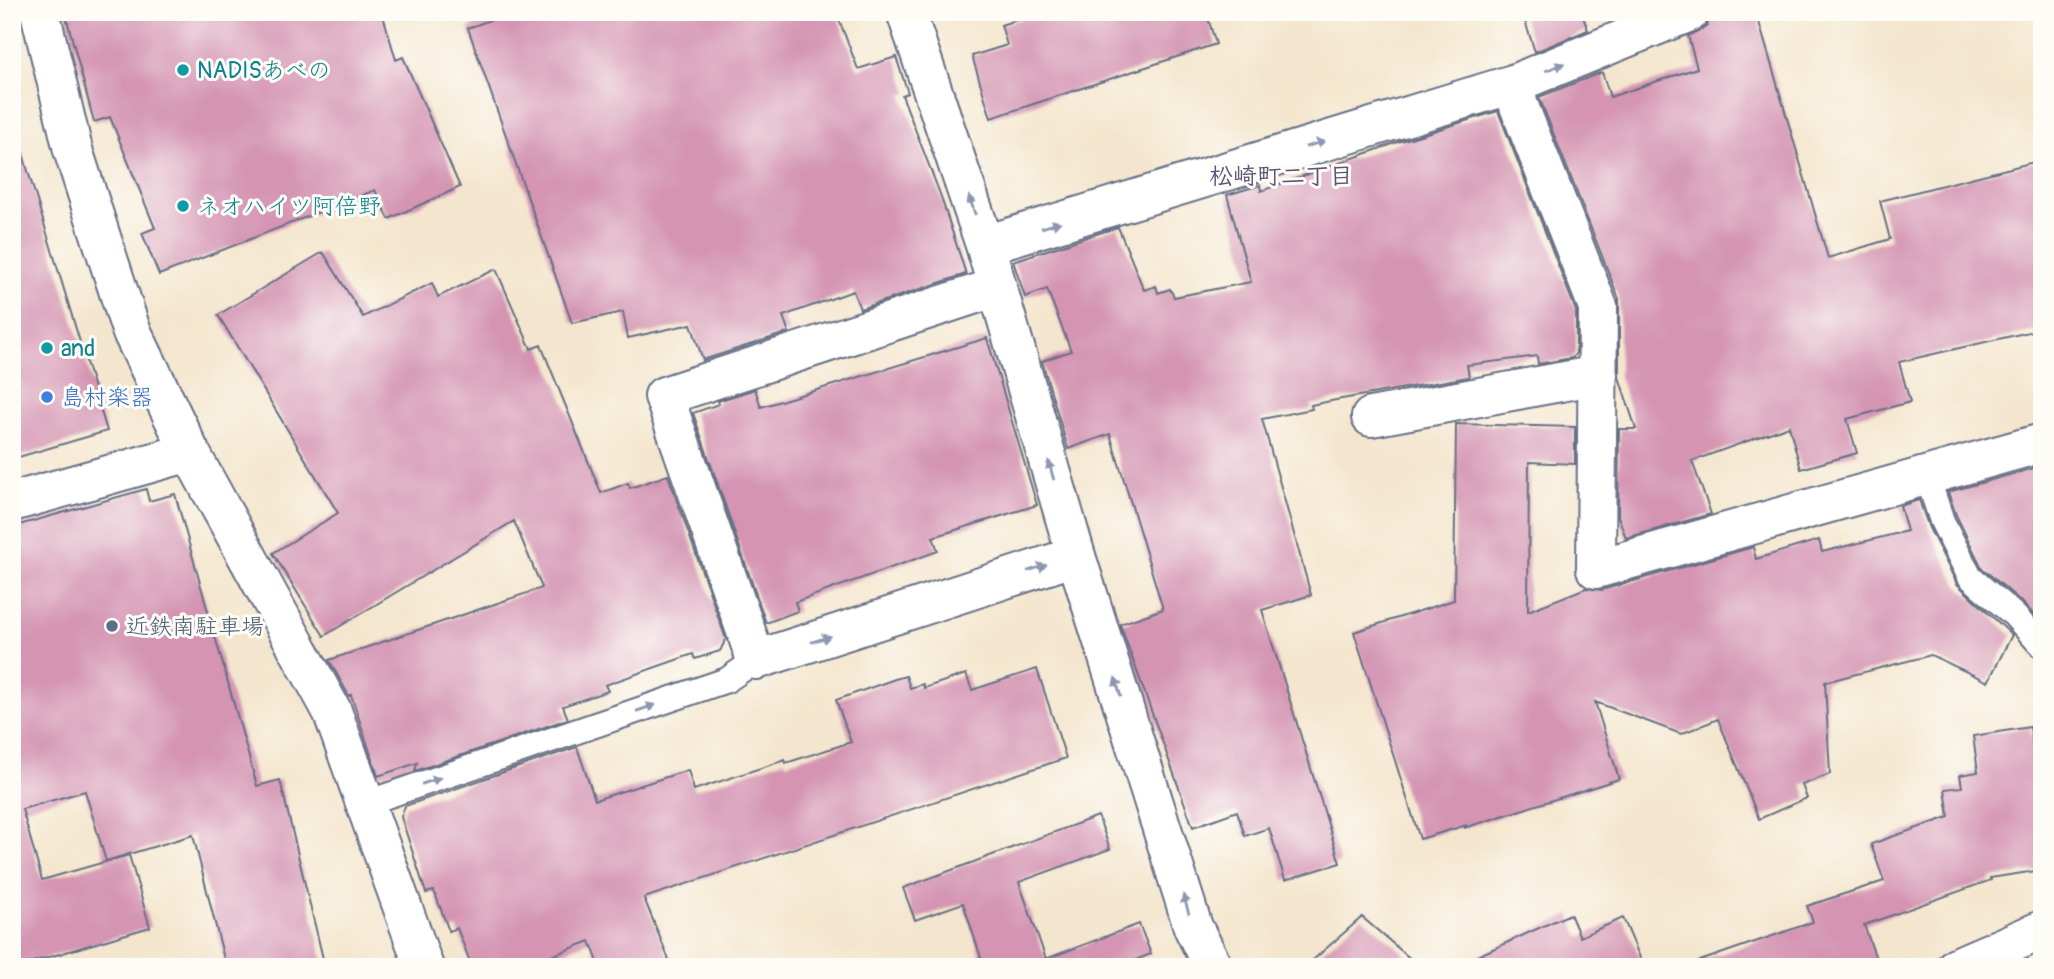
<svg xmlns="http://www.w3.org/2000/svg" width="2054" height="979" font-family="Pangolin,'Klee One',sans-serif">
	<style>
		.building { fill: #d494b2 }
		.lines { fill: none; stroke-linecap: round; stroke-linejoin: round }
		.lane-casing { stroke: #676f85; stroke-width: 28 }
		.street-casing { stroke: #676f85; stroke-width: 42 }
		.lane { stroke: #fff; stroke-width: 24 }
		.street { stroke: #fff; stroke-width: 38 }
		.oneway { fill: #8d97ae }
		.culture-dot { fill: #0f9aa8; stroke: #fdfcf7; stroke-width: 2.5 }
		.shop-dot { fill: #3f7fe0; stroke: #fdfcf7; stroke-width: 2.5 }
		.service-dot { fill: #5c6f8a; stroke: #fdfcf7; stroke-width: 2.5 }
		.labels { text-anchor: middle; stroke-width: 6; stroke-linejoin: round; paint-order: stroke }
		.culture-label { font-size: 23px; fill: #0d838f; stroke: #fdfcf7; text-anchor: start }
		.shop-label { font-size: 23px; fill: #366cbe; stroke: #fdfcf7; text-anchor: start }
		.service-label { font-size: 23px; fill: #4e5e75; stroke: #fdfcf7; text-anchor: start }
		.neighbourhood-label { font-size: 24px; font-weight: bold; fill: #5c527b; stroke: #fdfcf7 }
	</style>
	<rect width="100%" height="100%" fill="#fdfcf7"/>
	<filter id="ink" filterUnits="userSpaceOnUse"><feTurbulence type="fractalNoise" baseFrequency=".0143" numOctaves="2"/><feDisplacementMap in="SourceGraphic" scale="14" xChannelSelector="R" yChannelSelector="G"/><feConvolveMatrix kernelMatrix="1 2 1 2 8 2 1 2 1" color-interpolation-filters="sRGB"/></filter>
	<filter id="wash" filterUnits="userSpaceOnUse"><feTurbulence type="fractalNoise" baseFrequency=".00686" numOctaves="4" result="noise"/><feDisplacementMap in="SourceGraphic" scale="28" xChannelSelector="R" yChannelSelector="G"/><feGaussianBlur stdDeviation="1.57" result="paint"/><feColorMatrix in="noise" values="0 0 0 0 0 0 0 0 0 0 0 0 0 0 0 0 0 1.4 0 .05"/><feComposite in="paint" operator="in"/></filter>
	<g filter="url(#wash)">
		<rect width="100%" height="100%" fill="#f4e6ce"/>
		<g id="blocks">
			<path class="building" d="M65,12H382L396,60L403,57L460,187L389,219L375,190L159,275L142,233L155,228L110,117L94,122Z
				M512,12H836L858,69L896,57L908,93L902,95L940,194L966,274L860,309L853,291L783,316L789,332L703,360L691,324L628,338L623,312L572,323L468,28Z
				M1041,12H1206L1216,44L991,118L972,56L1007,45L1001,25Z
				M1522,12H1581L1588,30L1535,52Z
				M1711,12H1756L1828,258L1890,239L1880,201L2042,160V329L1899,362L1910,402L1847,419L1857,453L1801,469L1789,426L1692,461L1711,514L1626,538L1618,516L1619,429H1636L1619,377V299L1539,97L1602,72L1610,97L1697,68L1688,36L1707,26Z
				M1498,111L1576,311V353L1572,358L1538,364L1537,356L1467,365L1469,377L1336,400L1311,405L1312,409L1262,419L1311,595L1262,610L1340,863L1285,880L1269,828L1245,836L1237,811L1193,827L1120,624L1163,609L1110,434L1068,449L1042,361L1071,351L1047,289L1025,297L1013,261L1118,227L1144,290L1156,286L1158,293L1170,289L1174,297L1251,282L1227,195L1260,185L1261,191L1401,141Z
				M21,148L107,431L12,459V150Z
				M323,252L363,317L432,283L438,297L496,269L531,349L541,345L601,493L628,483L630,488L668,475L726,639L720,651L695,659L693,654L605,685L608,691L563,706L568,719L415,771L417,763L378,776L351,695L349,696L329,660L542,588L514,521L324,636L273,553L338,513L218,315Z
				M987,338L1037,505L933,537L938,551L795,602L798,611L766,623L693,413L719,404L718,401L755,389L761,407Z
				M1456,424L1575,427V464L1529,462L1528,611L1586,588L1602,590L1753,547L1756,559L1819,540L1822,552L1907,531L1900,506L1919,500L1929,528L1957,584L2012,635L1988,682L1931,655L1825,682L1830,774L1802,785L1807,798L1759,819L1718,719L1681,734L1595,702L1619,779L1464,828L1467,825L1420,839L1354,632L1454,600Z
				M2042,466V624L2024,604L1982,568L1956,515L1948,492Z
				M146,489L149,501L175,494L257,786L280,780L325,967H226L193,835L106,861L85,791L22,809L42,880L129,855L150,927L19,966L12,944V527Z
				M1037,669L1066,758L644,898L672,967H600L590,941L523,967H472L457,928L449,931L434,891L426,893L401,817L405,806L577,747L595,800L688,770L694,790L785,760L786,763L851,742L836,700L895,679L906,676L910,688L923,684L924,688L966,674L972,690Z
				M2030,727L2042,809V870L1990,878L1991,880L1864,925L1879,967H1701L1700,961L1813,922L1807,906L1884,881L1871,844L1949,817L1945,789L1962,787L1960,775L1978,772L1973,736Z
				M1098,816L1110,849L1019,882L1046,959L1139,924L1151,954L1118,967H984L963,903L915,920L903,888Z
				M1570,914L1580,937L1623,918L1644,967H1453Z
				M1362,917L1420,967H1305Z"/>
		</g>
	</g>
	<g filter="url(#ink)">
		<use href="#blocks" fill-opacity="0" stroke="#676f85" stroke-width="2"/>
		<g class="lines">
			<defs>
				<path id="lane" d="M1927,476L1942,521L1970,577L2014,615L2042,646
					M366,803L727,680L756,660"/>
				<path id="street" d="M40,12L73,150L131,330L190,452L332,711L424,967
					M906,12L985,245L1076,556L1193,927L1213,967
					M1513,84L1519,106L1598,307L1596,569L2042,443
					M985,245L1513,84L1690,12
					M997,287L664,396L756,660L1076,556
					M1371,417L1598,375
					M12,502L190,452
					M1956,967L2042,930"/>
			</defs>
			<use href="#lane" class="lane-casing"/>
			<use href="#street" class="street-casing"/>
			<use href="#lane" class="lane"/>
			<use href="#street" class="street"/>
		</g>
		<defs><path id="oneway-solid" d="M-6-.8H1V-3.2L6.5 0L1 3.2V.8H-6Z" transform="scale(1.75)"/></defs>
		<g class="oneway">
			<use href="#oneway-solid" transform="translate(1555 67) rotate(-22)"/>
			<use href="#oneway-solid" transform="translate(1315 144) rotate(-17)"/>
			<use href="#oneway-solid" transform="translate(972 205) rotate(-109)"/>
			<use href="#oneway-solid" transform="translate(1051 225) rotate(-17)"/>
			<use href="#oneway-solid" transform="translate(1051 470) rotate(-106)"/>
			<use href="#oneway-solid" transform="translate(1037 568) rotate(-18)"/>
			<use href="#oneway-solid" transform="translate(821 639) rotate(-18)"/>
			<use href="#oneway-solid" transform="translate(1118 687) rotate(-107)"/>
			<use href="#oneway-solid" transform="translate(646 708) rotate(-19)"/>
			<use href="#oneway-solid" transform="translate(431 781) rotate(-19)"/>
			<use href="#oneway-solid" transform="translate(1186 904) rotate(-107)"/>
		</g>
	</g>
	<g class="culture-dot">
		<circle cx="183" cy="70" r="7"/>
		<circle cx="183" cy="206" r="7"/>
		<circle cx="47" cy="348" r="7"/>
	</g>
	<circle class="shop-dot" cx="47" cy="397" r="7"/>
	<circle class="service-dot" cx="112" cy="626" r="7"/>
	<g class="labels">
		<g class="culture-label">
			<text x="197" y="78">NADISあべの</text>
			<text x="197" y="214">ネオハイツ阿倍野</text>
			<text x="61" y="356">and</text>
		</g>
		<g class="shop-label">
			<text x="61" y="405">島村楽器</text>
		</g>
		<g class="service-label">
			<text x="126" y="634">近鉄南駐車場</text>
		</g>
		<g class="neighbourhood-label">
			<text x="1281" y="184">松崎町二丁目</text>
		</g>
	</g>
	<rect width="2054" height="979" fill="none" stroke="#fdfcf7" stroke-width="42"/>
</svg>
